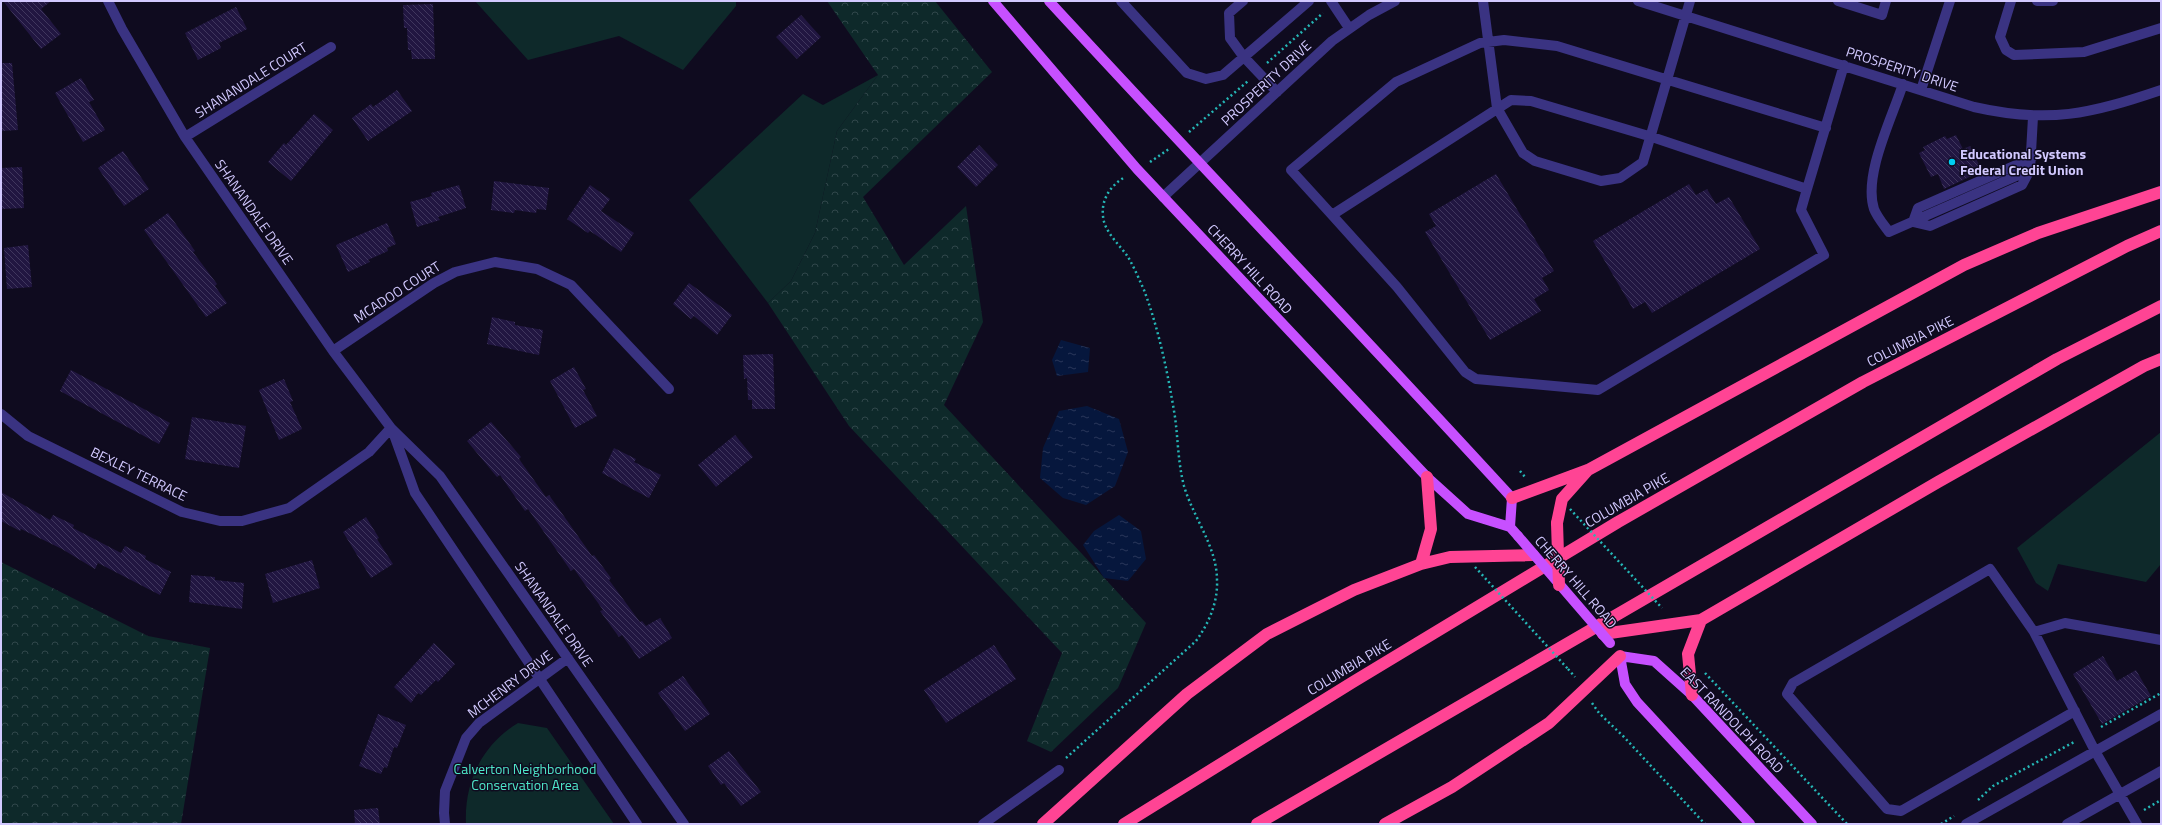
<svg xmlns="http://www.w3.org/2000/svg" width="2162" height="825" font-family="'Titillium Web',sans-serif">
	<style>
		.green { fill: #0e292a }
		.forest { fill: url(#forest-crowns) }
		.water { fill: url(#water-ripples) }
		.building { fill: url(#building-back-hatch) }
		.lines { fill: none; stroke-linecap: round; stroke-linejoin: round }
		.path { stroke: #25b7b6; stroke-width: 2.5; stroke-dasharray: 2 3; stroke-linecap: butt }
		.minor { stroke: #3a3382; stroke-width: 10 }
		.major { stroke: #c750ff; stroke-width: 10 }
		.highway { stroke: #ff4494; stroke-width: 12 }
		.path-bridge { stroke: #25b7b6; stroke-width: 2.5; stroke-dasharray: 2 3; stroke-linecap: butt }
		.major-bridge { stroke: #c750ff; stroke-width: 10 }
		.highway-bridge { stroke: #ff4494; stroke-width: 12 }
		.poi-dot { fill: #00cff4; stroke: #0f0b1f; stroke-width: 1.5 }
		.labels { text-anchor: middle; stroke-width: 3; stroke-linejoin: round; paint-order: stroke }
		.street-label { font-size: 14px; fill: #d2c9ff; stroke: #0f0b1f }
		.poi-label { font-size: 14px; font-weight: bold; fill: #d2c9ff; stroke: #0f0b1f; text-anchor: start }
		.park-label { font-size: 14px; fill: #4ee6c8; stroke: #0f0b1f }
	</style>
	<defs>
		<pattern id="forest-crowns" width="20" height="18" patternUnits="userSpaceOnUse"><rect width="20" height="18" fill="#0e292a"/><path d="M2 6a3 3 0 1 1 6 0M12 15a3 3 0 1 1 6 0" fill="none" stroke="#30474a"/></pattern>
		<pattern id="water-ripples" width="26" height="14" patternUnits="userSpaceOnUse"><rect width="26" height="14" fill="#06173d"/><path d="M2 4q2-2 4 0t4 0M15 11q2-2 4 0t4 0" fill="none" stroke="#29375a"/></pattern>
		<pattern id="building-back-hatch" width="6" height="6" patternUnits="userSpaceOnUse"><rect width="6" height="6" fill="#211641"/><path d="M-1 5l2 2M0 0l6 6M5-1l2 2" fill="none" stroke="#40375e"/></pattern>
	</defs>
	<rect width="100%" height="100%" fill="#0f0b1f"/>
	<path class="green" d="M475,1H736V6L683,70L619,36L528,60Z
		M878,75L837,131L815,233L791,281L768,303L689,200L803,94L823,105Z
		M2161,432V564L2146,582L2058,564L2048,591L2036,583L2017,548Z
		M518,723L547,728L614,824H466C464,782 482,745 518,723Z"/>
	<path class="forest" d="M827,1H935L992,72L863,197L904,265L966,206L983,322L944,405L1146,623L1118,688L1051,752L1027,741L1062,653L849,426L768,303L791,281L815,233L837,131L878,75Z
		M1,562L148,636L210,648L181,824H1Z"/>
	<path class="water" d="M1061,340L1090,348L1088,372L1057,376L1052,360Z
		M1087,406L1119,419L1128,452L1115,486L1086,505L1063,498L1040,478L1043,448L1059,411Z
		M1119,515L1141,531L1146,559L1128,581L1104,578L1083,545L1094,531Z"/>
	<path class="building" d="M3,1H51L41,9L61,34L41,49Z
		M433,4L435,59H412L411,50H408L407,28H404L403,5Z
		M236,7L247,29L219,43L221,48L198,60L185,33Z
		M801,15L821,37L797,59L776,37Z
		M1,63H12L18,130L1,131Z
		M81,78L94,100L89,102L105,130L83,142L55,93Z
		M397,90L412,111L368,141L352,118L371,104L373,107Z
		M314,114L333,130L291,181L268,162L284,143L286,145Z
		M1956,135L1963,149L1970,146L1982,171L1944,189L1938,174L1931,177L1919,153L1925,150L1923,147L1945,136L1947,139Z
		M979,145L998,165L976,187L957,167Z
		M123,151L149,189L124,206L98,168Z
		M22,167L24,208L1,209V168Z
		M1496,174L1554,271L1542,278L1549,290L1534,299L1541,311L1490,340L1425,232L1436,226L1429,214Z
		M494,181L549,188L546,210L537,209L536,213L515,210L514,213L491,210Z
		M1689,184L1696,195L1707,189L1716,204L1729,197L1760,249L1652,313L1645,302L1633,309L1593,241Z
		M459,185L466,208L438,217L440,220L417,227L410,202L432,196L431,193Z
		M590,185L610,199L601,211L634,233L621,252L590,231L588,233L567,219Z
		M168,213L195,251L193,252L217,284L215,286L227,303L206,317L144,230Z
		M387,223L396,244L387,248L388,251L368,260L370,262L348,272L336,245Z
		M28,245L32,287L7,289L4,248Z
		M689,283L732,315L717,335L694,316L691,319L673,304Z
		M492,317L515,322V325L543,330L539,355L487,344Z
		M773,354L775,409H752V400H748L747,378L744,379L743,355Z
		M574,367L586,389L583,390L597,416L575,428L550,381Z
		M71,370L170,423L159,444L60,391Z
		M284,379L293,401L290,402L302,429L279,440L259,390Z
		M192,417L246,426L239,468L185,459Z
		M491,422L521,457L519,459L546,497L549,495L592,556L594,555L611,578L609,580L640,622L642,621L646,626L660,618L672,638L639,659L622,635L619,637L600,611L603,610L574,569L571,571L528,509L525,511L500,475L497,477L467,441Z
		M735,435L753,457L716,487L698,465Z
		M614,448L636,459L634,462L661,475L649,498L602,473Z
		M1,492L50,520L53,515L74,525L73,528L121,553L125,546L146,556L145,559L171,572L160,595L98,563L95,569L62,549L21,529L20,531L1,521Z
		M366,517L379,538L377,539L393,564L371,578L343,532Z
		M312,560L320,588L273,603L265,574Z
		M191,575L215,577V580L244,583L242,609L189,602Z
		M434,643L455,664L438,682L436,680L421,695L418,693L411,703L394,687Z
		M994,645L1016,679L946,723L924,690Z
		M2103,656L2117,681L2136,670L2151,696L2102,724L2073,674Z
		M683,676L710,714L685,731L658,693Z
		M378,714L406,725L397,748L394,747L387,768L384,767L381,774L359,766Z
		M729,751L761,792L741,806L724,783L721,785L708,766Z
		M378,808L380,824H355L354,810Z"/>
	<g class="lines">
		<path class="path" d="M1267,63L1323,13
			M1189,132L1248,81
			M1150,162L1169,149
			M1520,471L1525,477
			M1568,669L1575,677
			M1705,673L1847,824
			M1592,703L1599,713L1624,737L1705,824
			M2101,727L2161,693
			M1066,758L1196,641C1209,623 1218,602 1217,580C1217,547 1193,517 1184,486C1178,463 1178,439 1175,417C1168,374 1159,330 1144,290C1139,279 1134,267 1128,257C1120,245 1104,232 1103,216C1101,199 1111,185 1125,177
			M1978,800L1993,786L2074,742
			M2144,810L2161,800
			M1941,824L1954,816"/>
		<path class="minor" d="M108,1L122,29L185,137L333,351L391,428L440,476L684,824
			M1121,1L1187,73L1206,79L1223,75L1309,1
			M1243,1L1229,13L1230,38L1243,56L1277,92
			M1331,1L1349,28
			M1483,1L1497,108L1523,153L1535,161L1601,181L1620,178L1643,162L1690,1
			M1638,1L1974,107C2049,124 2090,114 2161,90
			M1838,1L1882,15L1886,1
			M2011,1L2000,37L2006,50L2014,55L2084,52L2161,28
			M2037,1H2053
			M1903,84C1892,118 1863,175 1874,209C1877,217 1884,225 1889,232L2030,170L2033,117
			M1921,90L1950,1
			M1826,128L1557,46L1504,40L1480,43L1396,82L1291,170L1332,215L1511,100L1531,101L1652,137L1807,189L1844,65
			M185,137L331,47
			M2030,170L2022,185L1930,226L1913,222L1918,208L2032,158
			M1163,197L1332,41L1369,15L1395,1
			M1332,215L1397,287L1465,372L1476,379L1598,390L1824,255L1801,210L1807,189
			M333,351L434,283L455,272L495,262L537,269L571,285L669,389
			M1,414L28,436L182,512L220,521H242L289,508L369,452L391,428
			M393,432L415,493L637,824
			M2034,632L2065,623L2161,640
			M2075,711L1901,811L1887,809L1787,694L1793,683L1990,569L2034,632L2095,751L2137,824
			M445,824L444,813L445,791L466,738L479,723L568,658
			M983,824L1059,770
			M1966,824L2161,714
			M2067,824L2161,771"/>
		<path class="major" d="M993,1L1137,169L1427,477L1468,514L1510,527L1518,536
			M1049,1C1203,168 1359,331 1512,498L1510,527
			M1620,656L1654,661L1692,695L1812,824
			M1620,656L1625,684L1637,702L1750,824"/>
		<path class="highway" d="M1512,498L1588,470L1964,265L2038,233L2161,192
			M1557,523L1562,499L1587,471
			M1421,564L1431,529L1427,477
			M1603,634L1701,620L1938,482L2144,366L2161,359
			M1692,695L1688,654L1701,620
			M1043,824L1187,694L1267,634L1354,590L1421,564L1450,557L1533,555
			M1124,824L1353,682L1618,522L1863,382L2127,246L2161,231
			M1257,824L2057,359L2161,306
			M1385,824L1452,787L1549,723L1620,656"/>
		<path class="path-bridge" d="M1570,509L1662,608
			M1475,567L1568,669"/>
		<path class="major-bridge" d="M1518,536L1610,643"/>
		<path class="highway-bridge" d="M1557,523L1559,585"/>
	</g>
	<circle class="poi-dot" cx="1952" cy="162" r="4"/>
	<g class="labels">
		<g class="street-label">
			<text transform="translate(1902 69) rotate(18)" y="5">PROSPERITY DRIVE</text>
			<text transform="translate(251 80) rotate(-32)" y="5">SHANANDALE COURT</text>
			<text transform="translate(1266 83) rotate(-43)" y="5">PROSPERITY DRIVE</text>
			<text transform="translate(254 212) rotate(55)" y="5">SHANANDALE DRIVE</text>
			<text transform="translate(1250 269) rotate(47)" y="5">CHERRY HILL ROAD</text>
			<text transform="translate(397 292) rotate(-33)" y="5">MCADOO COURT</text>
			<text transform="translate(1910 341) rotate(-27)" y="5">COLUMBIA PIKE</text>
			<text transform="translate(139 474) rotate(26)" y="5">BEXLEY TERRACE</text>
			<text transform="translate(1627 500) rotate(-30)" y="5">COLUMBIA PIKE</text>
			<text transform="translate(1576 582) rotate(49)" y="5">CHERRY HILL ROAD</text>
			<text transform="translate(554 614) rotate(55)" y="5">SHANANDALE DRIVE</text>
			<text transform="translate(1349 667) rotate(-31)" y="5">COLUMBIA PIKE</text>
			<text transform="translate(510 684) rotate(-37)" y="5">MCHENRY DRIVE</text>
			<text transform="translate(1732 720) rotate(46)" y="5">EAST RANDOLPH ROAD</text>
		</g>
		<g class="poi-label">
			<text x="1960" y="159">Educational Systems<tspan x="1960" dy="16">Federal Credit Union</tspan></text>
		</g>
		<g class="park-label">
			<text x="525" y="774">Calverton Neighborhood<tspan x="525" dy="16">Conservation Area</tspan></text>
		</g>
	</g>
	<rect width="2162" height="825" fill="none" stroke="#d2c9ff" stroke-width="4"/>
</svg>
